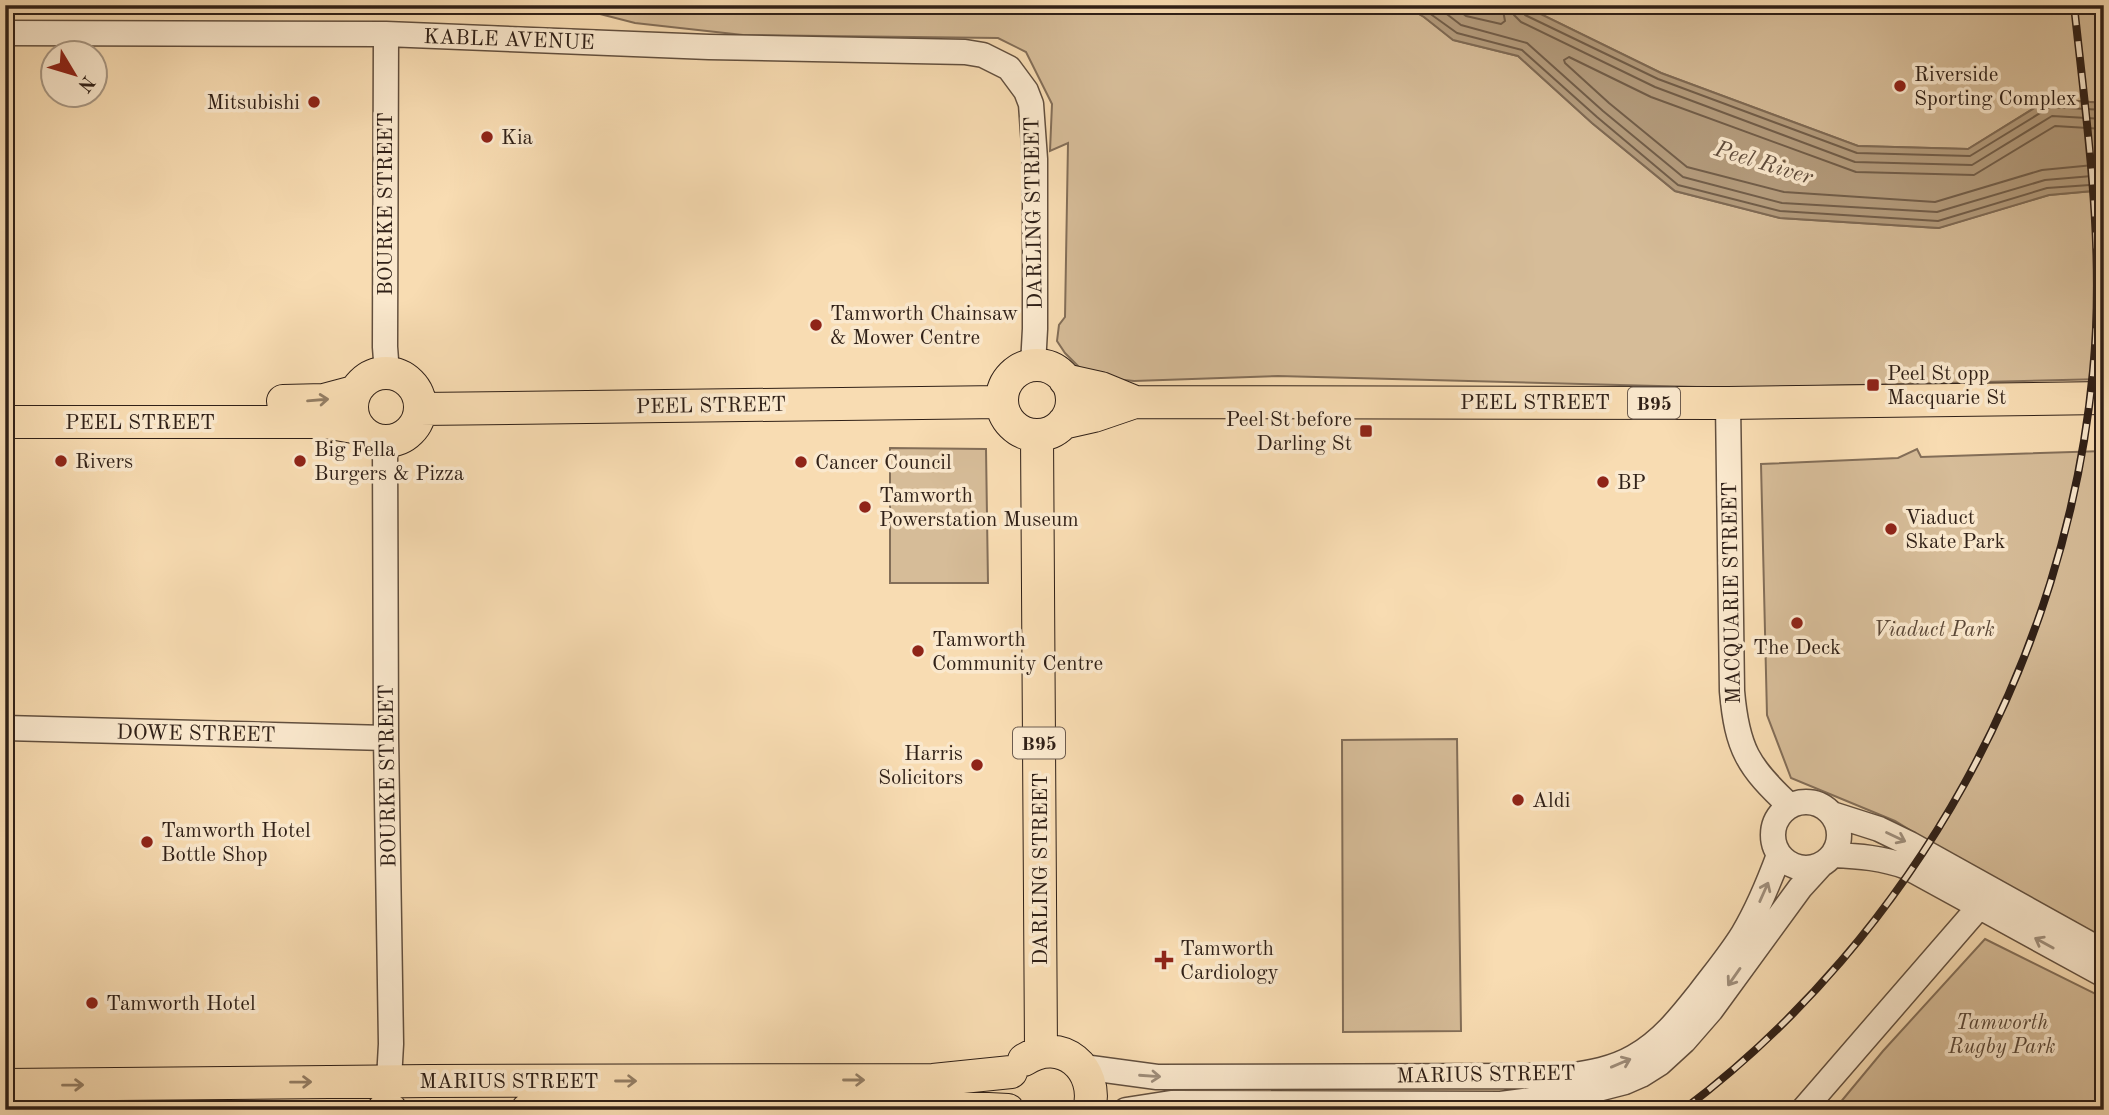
<svg xmlns="http://www.w3.org/2000/svg" width="2109" height="1115" font-family="'Old Standard TT',serif">
	<style>
		.green { fill: #d6bc98; stroke: #836e58; stroke-width: 2 }
		.water { fill: #b49c7d; stroke: #7f6a54; stroke-width: 2 }
		.lines { fill: none; stroke-linecap: round; stroke-linejoin: round }
		.shore { stroke: #725e4a; stroke-width: 2 }
		.minor-casing { stroke: #624f3e; stroke-width: 27 }
		.major-casing { stroke: #302017; stroke-width: 34 }
		.minor { stroke: #fae8cd; stroke-width: 24 }
		.major { stroke: #f8dcb2; stroke-width: 32 }
		.rail-casing { stroke: #302017; stroke-width: 8 }
		.rail { stroke: #fae8cd; stroke-width: 5; stroke-dasharray: 16; stroke-linecap: butt }
		.oneway { stroke: #947e64 }
		.oneway2 { stroke: #9f8e7b }
		.poi-dot { fill: #8f2418; stroke: #fae8cd; stroke-width: 2.5 }
		.labels { text-anchor: middle; stroke-width: 7; stroke-linejoin: round; paint-order: stroke }
		.shield { fill: #fae8cd; stroke: #6d5c4e; stroke-width: 2 }
		.shield-label { font-size: 19px; font-weight: bold; fill: #302017 }
		.street-label { font-size: 21px; fill: #302017; stroke: #fae8cd }
		.poi-label { font-size: 21px; fill: #302017; stroke: #fae8cd; text-anchor: start }
		.park-label { font-size: 21px; font-style: italic; fill: #5a4737; stroke: #fae8cd }
		.water-label { font-size: 23px; font-style: italic; fill: #5e4b3b; stroke: #fae8cd }
	</style>
	<rect width="100%" height="100%" fill="#f8dcb2"/>
	<filter id="stains"><feTurbulence type="fractalNoise" baseFrequency=".00286" numOctaves="4"/><feColorMatrix values="0 0 0 0 .2 0 0 0 0 .09 0 0 0 0 .02 0 0 0 .5 -.17"/></filter>
	<radialGradient id="worn" r=".72"><stop offset=".6" stop-color="#630" stop-opacity="0"/><stop offset="1" stop-color="#630" stop-opacity=".3"/></radialGradient>
	<path class="green" d="M565,5H1404L1424,17L1454,40L1518,56L1592,123L1675,191L1780,218L1938,228L2049,195L2104,190V379L1735,388L1278,376L1134,381L1096,377L1082,370L1065,353L1057,341L1059,325L1065,317L1068,143L1050,151L1052,104L1026,52L998,38L743,35L635,23Z
		M1522,5H2104V103L2049,99L1968,149L1858,146L1661,73Z
		M890,448L986,449L988,583H890Z
		M1917,449L1921,457L2104,451V941L1995,882L1895,821L1791,778L1767,715L1761,464L1898,458Z
		M1457,739L1461,1031L1343,1032L1342,740Z
		M1985,939L2104,998V1110H1834L1883,1051Z"/>
	<path class="water" d="M1404,5H1522L1661,73L1858,146L1968,149L2049,99L2104,103V190L2049,195L1939,228L1780,218L1675,191L1592,123L1518,56L1453,40L1424,17Z"/>
	<g class="lines">
		<path class="shore" d="M1418,5L1457,33L1522,50L1597,117L1678,185L1780,211L1938,221L2047,188L2104,184
			M1435,5L1461,25L1527,43L1603,111L1683,177L1782,203L1937,212L2045,180L2104,175
			M1452,5L1466,16L1501,24L1505,21L1502,5
			M1512,5L1514,15L1521,22L1655,87L1855,162L1972,165L2052,116L2104,119
			M1521,5L1522,11L1525,15L1658,79L1857,153L1970,156L2050,107L2104,110
			M2104,129L2055,126L1974,175L1856,172L1651,97L1569,57L1564,60L1565,63L1609,103L1687,167L1784,192L1935,202L2042,170L2104,164"/>
		<defs>
			<path id="minor" d="M5,33L386,34L709,47L965,52L983,55L1009,68L1026,91L1031,104L1035,159V329L1033,365
				M386,34L385,347L387,373
				M1728,403L1732,691C1737,749 1748,767 1790,806
				M385,441L386,738L391,1044L388,1098
				M5,728L386,738
				M1773 835a33 33 0 1 1 66 0a33 33 0 1 1-66 0Z
				M1832,814L1879,829L1910,844L2104,952
				M1833,855C1859,856 1883,858 1907,867L2104,975
				M1083,1067L1157,1077L1567,1076C1590,1073 1613,1069 1634,1057C1661,1042 1680,1018 1699,994C1714,974 1730,955 1743,934C1758,909 1769,882 1779,855
				M1126,1110L1171,1103L1501,1104L1582,1093L1625,1082L1641,1075L1660,1063L1684,1041L1711,1010L1800,888L1821,865
				M1803,1110L1979,907L1987,895"/>
			<path id="major" d="M1002 400a35 35 0 1 1 70 0a35 35 0 1 1-70 0Z
				M352 407a34 34 0 1 1 68 0a34 34 0 1 1-68 0Z
				M1065,380L1101,388L1135,402
				M283,401L324,400L354,392
				M420,409L1001,402
				M5,422H325L359,428
				M1063,423L1094,416L1135,402L1728,403L2104,398
				M1037,435L1041,1052
				M1024,1060C1061,1035 1100,1069 1089,1110
				M5,1085L429,1081L933,1080L1011,1072
				M383,1110H391
				M527,1110L929,1106L1008,1110"/>
		</defs>
		<use href="#minor" class="minor-casing"/>
		<use href="#major" class="major-casing"/>
		<use href="#minor" class="minor"/>
		<use href="#major" class="major"/>
		<defs>
			<path id="rail" d="M1683,1110C1915,935 2066,659 2093,371C2105,249 2087,126 2074,5"/>
		</defs>
		<use href="#rail" class="rail-casing"/>
		<use href="#rail" class="rail"/>
	</g>
	<defs><path id="oneway-shaft" d="M-6 0H5M1.5-3L5.5 0L1.5 3" fill="none" stroke-width="1.6" stroke-linecap="round" stroke-linejoin="round" transform="scale(1.75)"/></defs>
	<g class="oneway">
		<use href="#oneway-shaft" transform="translate(318 400) rotate(-5)"/>
		<use href="#oneway-shaft" transform="translate(854 1080)"/>
		<use href="#oneway-shaft" transform="translate(626 1081)"/>
		<use href="#oneway-shaft" transform="translate(301 1082) rotate(-1)"/>
		<use href="#oneway-shaft" transform="translate(73 1085) rotate(-1)"/>
	</g>
	<g class="oneway2">
		<use href="#oneway-shaft" transform="translate(1896 837) rotate(25)"/>
		<use href="#oneway-shaft" transform="translate(1764 892) rotate(-66)"/>
		<use href="#oneway-shaft" transform="translate(2044 943) rotate(-151)"/>
		<use href="#oneway-shaft" transform="translate(1734 977) rotate(125)"/>
		<use href="#oneway-shaft" transform="translate(1621 1063) rotate(-23)"/>
		<use href="#oneway-shaft" transform="translate(1150 1076) rotate(4)"/>
	</g>
	<g class="poi-dot">
		<circle cx="1900" cy="86" r="7"/>
		<circle cx="314" cy="102" r="7"/>
		<circle cx="487" cy="137" r="7"/>
		<circle cx="816" cy="325" r="7"/>
		<rect x="1866" y="378" width="14" height="14" rx="3.5"/>
		<rect x="1359" y="424" width="14" height="14" rx="3.5"/>
		<circle cx="61" cy="461" r="7"/>
		<circle cx="300" cy="461" r="7"/>
		<circle cx="801" cy="462" r="7"/>
		<circle cx="1603" cy="482" r="7"/>
		<circle cx="865" cy="507" r="7"/>
		<circle cx="1891" cy="529" r="7"/>
		<circle cx="1797" cy="623" r="7"/>
		<circle cx="918" cy="651" r="7"/>
		<circle cx="977" cy="765" r="7"/>
		<circle cx="1518" cy="800" r="7"/>
		<circle cx="147" cy="842" r="7"/>
		<path d="M1160.5 949.5h7v7h7v7h-7v7h-7v-7h-7v-7h7z"/>
		<circle cx="92" cy="1003" r="7"/>
	</g>
	<g class="labels">
		<g class="shield">
			<rect x="1628" y="387.5" width="52" height="31" rx="5"/>
			<rect x="1013" y="727.5" width="52" height="31" rx="5"/>
		</g>
		<g class="shield-label">
			<text x="1654" y="410">B95</text>
			<text x="1039" y="750">B95</text>
		</g>
		<g class="street-label">
			<text transform="translate(509 39) rotate(2)" y="7">KABLE AVENUE</text>
			<text transform="translate(385 204) rotate(-90)" y="7">BOURKE STREET</text>
			<text transform="translate(1033 213) rotate(-91)" y="7">DARLING STREET</text>
			<text x="1535" y="409">PEEL STREET</text>
			<text transform="translate(711 405) rotate(-1)" y="7">PEEL STREET</text>
			<text x="140" y="429">PEEL STREET</text>
			<text transform="translate(1731 593) rotate(-91)" y="7">MACQUARIE STREET</text>
			<text transform="translate(196 733) rotate(1)" y="7">DOWE STREET</text>
			<text transform="translate(387 776) rotate(-91)" y="7">BOURKE STREET</text>
			<text transform="translate(1040 869) rotate(-90)" y="7">DARLING STREET</text>
			<text transform="translate(1486 1074) rotate(-1)" y="7">MARIUS STREET</text>
			<text x="509" y="1088">MARIUS STREET</text>
		</g>
		<g class="poi-label">
			<text x="1914" y="81">Riverside<tspan x="1914" dy="24">Sporting Complex</tspan></text>
			<text x="300" y="109" text-anchor="end">Mitsubishi</text>
			<text x="501" y="144">Kia</text>
			<text x="830" y="320">Tamworth Chainsaw<tspan x="830" dy="24">&amp; Mower Centre</tspan></text>
			<text x="1887" y="380">Peel St opp<tspan x="1887" dy="24">Macquarie St</tspan></text>
			<text x="1352" y="426" text-anchor="end">Peel St before<tspan x="1352" dy="24">Darling St</tspan></text>
			<text x="314" y="456">Big Fella<tspan x="314" dy="24">Burgers &amp; Pizza</tspan></text>
			<text x="75" y="468">Rivers</text>
			<text x="815" y="469">Cancer Council</text>
			<text x="1617" y="489">BP</text>
			<text x="879" y="502">Tamworth<tspan x="879" dy="24">Powerstation Museum</tspan></text>
			<text x="1905" y="524">Viaduct<tspan x="1905" dy="24">Skate Park</tspan></text>
			<text x="932" y="646">Tamworth<tspan x="932" dy="24">Community Centre</tspan></text>
			<text x="1797" y="654" text-anchor="middle">The Deck</text>
			<text x="963" y="760" text-anchor="end">Harris<tspan x="963" dy="24">Solicitors</tspan></text>
			<text x="1532" y="807">Aldi</text>
			<text x="161" y="837">Tamworth Hotel<tspan x="161" dy="24">Bottle Shop</tspan></text>
			<text x="1180" y="955">Tamworth<tspan x="1180" dy="24">Cardiology</tspan></text>
			<text x="106" y="1010">Tamworth Hotel</text>
		</g>
		<g class="park-label">
			<text x="1934" y="636">Viaduct Park</text>
			<text x="2002" y="1029">Tamworth<tspan x="2002" dy="24">Rugby Park</tspan></text>
		</g>
		<g class="water-label">
			<text transform="translate(1764 162) rotate(17)" y="8">Peel River</text>
		</g>
	</g>
	<rect width="2109" height="1115" fill="none" stroke="#f8dcb2" stroke-width="28"/>
	<rect x="7" y="7" width="2095" height="1101" fill="none" stroke="#302017" stroke-width="3.5"/>
	<rect x="14" y="14" width="2081" height="1087" fill="none" stroke="#302017" stroke-width="2"/>
	<g transform="translate(74 74) rotate(128)"><circle r="33" fill="#fae8cd" stroke="#a99884" stroke-width="2"/>
	<path d="M0-5L12 26L0 18L-12 26Z" fill="#8f2418"/>
	<text y="-10" font-size="19" font-weight="bold" text-anchor="middle" fill="#302017">N</text>
	</g>
	<rect width="100%" height="100%" filter="url(#stains)"/>
	<rect width="100%" height="100%" fill="url(#worn)"/>
</svg>
